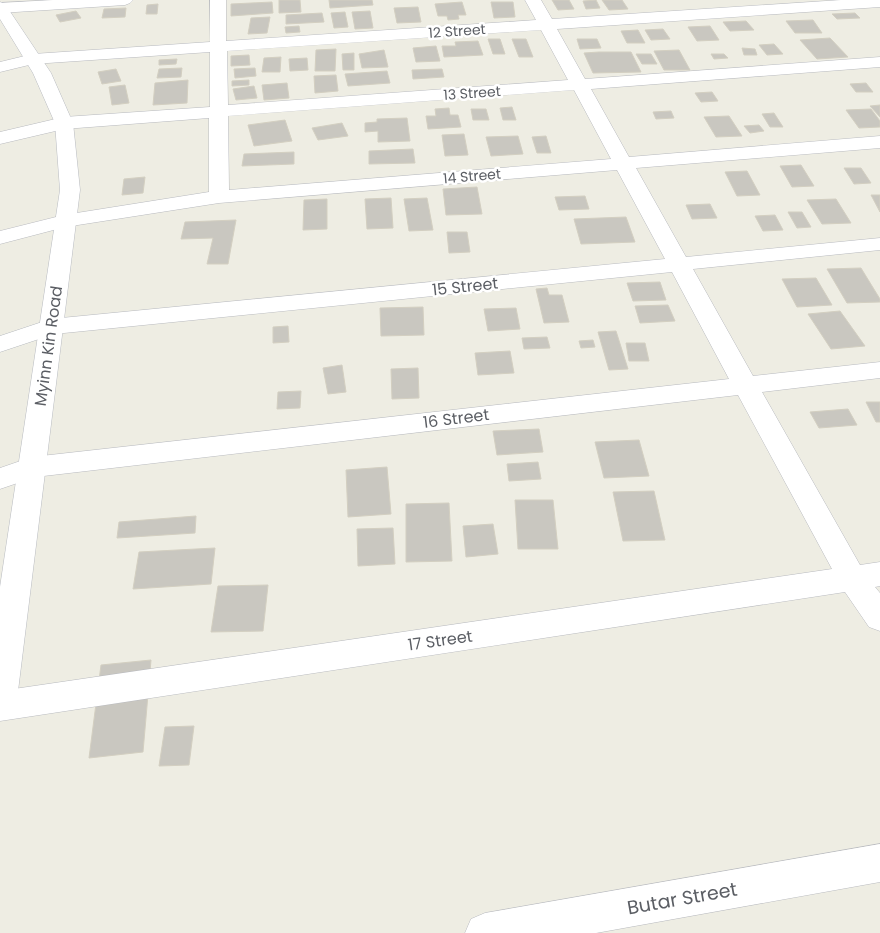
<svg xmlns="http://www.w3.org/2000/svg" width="880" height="933" font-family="Poppins,sans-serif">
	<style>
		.building { fill: #c9c7c0; stroke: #d3cfc1 }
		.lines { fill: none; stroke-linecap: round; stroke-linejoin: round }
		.street-casing { stroke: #b8babf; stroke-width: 1 }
		.secondary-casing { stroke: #b8bbc1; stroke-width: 1 }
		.street { fill: #fff; fill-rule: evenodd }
		.secondary { fill: #fff; fill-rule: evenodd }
		.labels { text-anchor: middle; stroke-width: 5; stroke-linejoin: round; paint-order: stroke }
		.far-street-label { font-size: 14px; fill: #5b5e64; stroke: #fff }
		.street-label { font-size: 16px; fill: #5b5e64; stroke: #fff }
		.near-street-label { font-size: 19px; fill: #5b5e64; stroke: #fff }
	</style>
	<rect width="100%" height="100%" fill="#eeede3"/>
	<path class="building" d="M279,0H300L301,12L279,13Z
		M329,0H372L373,5L330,8Z
		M552,0H569L574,9L558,10Z
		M596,0L600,8L586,9L583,1Z
		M602,0H622L628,9L609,10Z
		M272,2L273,13L231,16V4Z
		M462,2L466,15H458L459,19L448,20L447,16H438L435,4Z
		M491,2H513L515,17L494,18Z
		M158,4L157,14H146L147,5Z
		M418,7L421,22L397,23L394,8Z
		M126,8L125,17L102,18L104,9Z
		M76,11L81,18L60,22L56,15Z
		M370,11L373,28L355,29L352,12Z
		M345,12L348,27L334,28L331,13Z
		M322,13L324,22L286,24V15Z
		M855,13L860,18L837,19L832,14Z
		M270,17L267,33L248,34L251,18Z
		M813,20L822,33H795L786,21Z
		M746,21L754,30L730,31L723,22Z
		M299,26L300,32L286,33L285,27Z
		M710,26L719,40L697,41L688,27Z
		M663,29L670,39L651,40L645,30Z
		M638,30L645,43H627L621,31Z
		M830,38L848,57L817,59L800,40Z
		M488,39H500L505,54H493Z
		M512,39H526L533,57H519Z
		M577,39H597L601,48L580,49Z
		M478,41L483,55L444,57L442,46H456L455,42Z
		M774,44L783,54L767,55L759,45Z
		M436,46L440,61L416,62L413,48Z
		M742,48L755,49L757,55H744Z
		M336,49L335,71H315L316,50Z
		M384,50L388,67L362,68L359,54Z
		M679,50L690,70H664L654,51Z
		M599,52H631L641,72L593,73L584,53Z
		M354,53V70H343L342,54Z
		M636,54H651L657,64H642Z
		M711,54H724L728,58L714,59Z
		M249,55L250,65L231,66V56Z
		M281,57L280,72H262L264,58Z
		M307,58L308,70L290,71L289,59Z
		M177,59L176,64L159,65V60Z
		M182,68L181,77L157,78L159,69Z
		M255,68L256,76L235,78L234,69Z
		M116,69L121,81L102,84L98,72Z
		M442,69L444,77L413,79L412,70Z
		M387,71L390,83L348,86L345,74Z
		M336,75L338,91L315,93L314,76Z
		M188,80L187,103L153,105L155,83Z
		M249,80V85L232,86V81Z
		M287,83L289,98L264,100L262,85Z
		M866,83L873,92H856L850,84Z
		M125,85L129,103L112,105L109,87Z
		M254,86L257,98L236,100L233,89Z
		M712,92L718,101L701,102L695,93Z
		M880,105V117L870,106Z
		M512,107L516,120H503L500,108Z
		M449,108L450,115H458L461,127L428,129L426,116H436L435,109Z
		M471,109H486L489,120H473Z
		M871,109L880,121V127L859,128L846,110Z
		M671,111L674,118L656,119L653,112Z
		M774,113L783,127H770L762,114Z
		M729,116L742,136L716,137L704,117Z
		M407,118L410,141L378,142V131L365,132V123L377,122V119Z
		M285,120L292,141L254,146L248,125Z
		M342,123L348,136L318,140L312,128Z
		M759,125L764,131L750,133L744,126Z
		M464,134L468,155L445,156L442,135Z
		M518,136L523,154L491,156L486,137Z
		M546,136L551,153H537L532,137Z
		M413,149L415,163L369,164V151Z
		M294,152V164L242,166L244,154Z
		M801,165L814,186L792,187L780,166Z
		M844,168H861L871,183L854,184Z
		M747,171L760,195L737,196L725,172Z
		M145,177L143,193L122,195L124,179Z
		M477,187L482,214L446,215L443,189Z
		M871,195H880V212Z
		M585,196L589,209L559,210L555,197Z
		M391,198L393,228L367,229L365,199Z
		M427,198L433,230L409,231L404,199Z
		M327,199V229L303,230L304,200Z
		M836,199L851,223L822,224L807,200Z
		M710,204L717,218L692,219L686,205Z
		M788,212H802L811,227L797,228Z
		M775,215L783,230L763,231L755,216Z
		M626,217L635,242L581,244L574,219Z
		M236,220L228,264H207L213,238L181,239L185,222Z
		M447,232H467L470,252L449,253Z
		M861,268L880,299V302L847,303L827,269Z
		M816,278L832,305L797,307L782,279Z
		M660,282L666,300L633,301L627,283Z
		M547,288L549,295H562L569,322L544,323L536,289Z
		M668,305L675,321L640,323L635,306Z
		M423,307L424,335L381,336L380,308Z
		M516,308L520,329L488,331L484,309Z
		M840,311L865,346L831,349L808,314Z
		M288,326L289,342L273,343V327Z
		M616,331L628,369L609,370L598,332Z
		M547,337L550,348L524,349L522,338Z
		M593,340L595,347L581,348L579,341Z
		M626,343H645L649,361H629Z
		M510,351L514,373L478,375L475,353Z
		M342,365L346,392L328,394L323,368Z
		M418,368L419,398L392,399L391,369Z
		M301,391L300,408L277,409L278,392Z
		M866,402H880V422H876Z
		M848,409L857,425L819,428L810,412Z
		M539,429L543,452L497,455L493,431Z
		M639,440L649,476L604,478L595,442Z
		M538,462L541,479L509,481L507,464Z
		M387,467L391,514L348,517L346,470Z
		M654,491L665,540L623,541L613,492Z
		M515,500H553L558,549H518Z
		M449,503L452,561L406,562V504Z
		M196,516L195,533L117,538L119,522Z
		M493,524L498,554L466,557L463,526Z
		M393,528L395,564L358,566L357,529Z
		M215,548L211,584L133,589L139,552Z
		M268,585L263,631L211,632L218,586Z
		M151,660L143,752L89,758L101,665Z
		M194,726L189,765L159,766L165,727Z"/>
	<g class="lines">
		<defs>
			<path id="street" d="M53,0H133L130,3L125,5L0,13V3Z
				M210,0H226V41L536,20L525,0H541L552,19L841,0H880V7L557,29L585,79L880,57V67L591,89L629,157L880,136V148L636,168L686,257L880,238V250L693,269L753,376L880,362V378L762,392L860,565L880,562V586L875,587L880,593V631L869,627L845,592L0,721V691L832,569L738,395L35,477L0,489V468L32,457L729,379L672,272L54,334L0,352V336L51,319L665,259L617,170L219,203L65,227L0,244V231L64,215L209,192V118L64,129L0,144V132L64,117L210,107V52L33,64L0,72V62L33,54L210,42ZM541,30L568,80L228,105L227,51ZM574,90L611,159L229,190L228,116Z
				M880,844V882L596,933H465L471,919L485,913Z"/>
			<path id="secondary" d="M0,2L5,4L51,73L73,123L80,190L17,699L12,710L0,714V587L60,190L55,123L33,73L0,19Z"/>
		</defs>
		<use href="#street" class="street-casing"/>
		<use href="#secondary" class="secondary-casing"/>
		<use href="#street" class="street"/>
		<use href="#secondary" class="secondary"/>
	</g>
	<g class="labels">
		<g class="far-street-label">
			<text transform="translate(457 31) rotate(-4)" y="5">12 Street</text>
			<text transform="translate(472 93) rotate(-4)" y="5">13 Street</text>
			<text transform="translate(472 176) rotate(-5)" y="5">14 Street</text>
		</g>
		<g class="street-label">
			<text transform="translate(465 286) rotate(-6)" y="6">15 Street</text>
			<text transform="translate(48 346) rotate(-82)" y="6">Myinn Kin Road</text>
			<text transform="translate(456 418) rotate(-7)" y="6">16 Street</text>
			<text transform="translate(440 640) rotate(-8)" y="6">17 Street</text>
		</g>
		<g class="near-street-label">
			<text transform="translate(682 898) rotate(-10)" y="7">Butar Street</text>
		</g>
	</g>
</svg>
